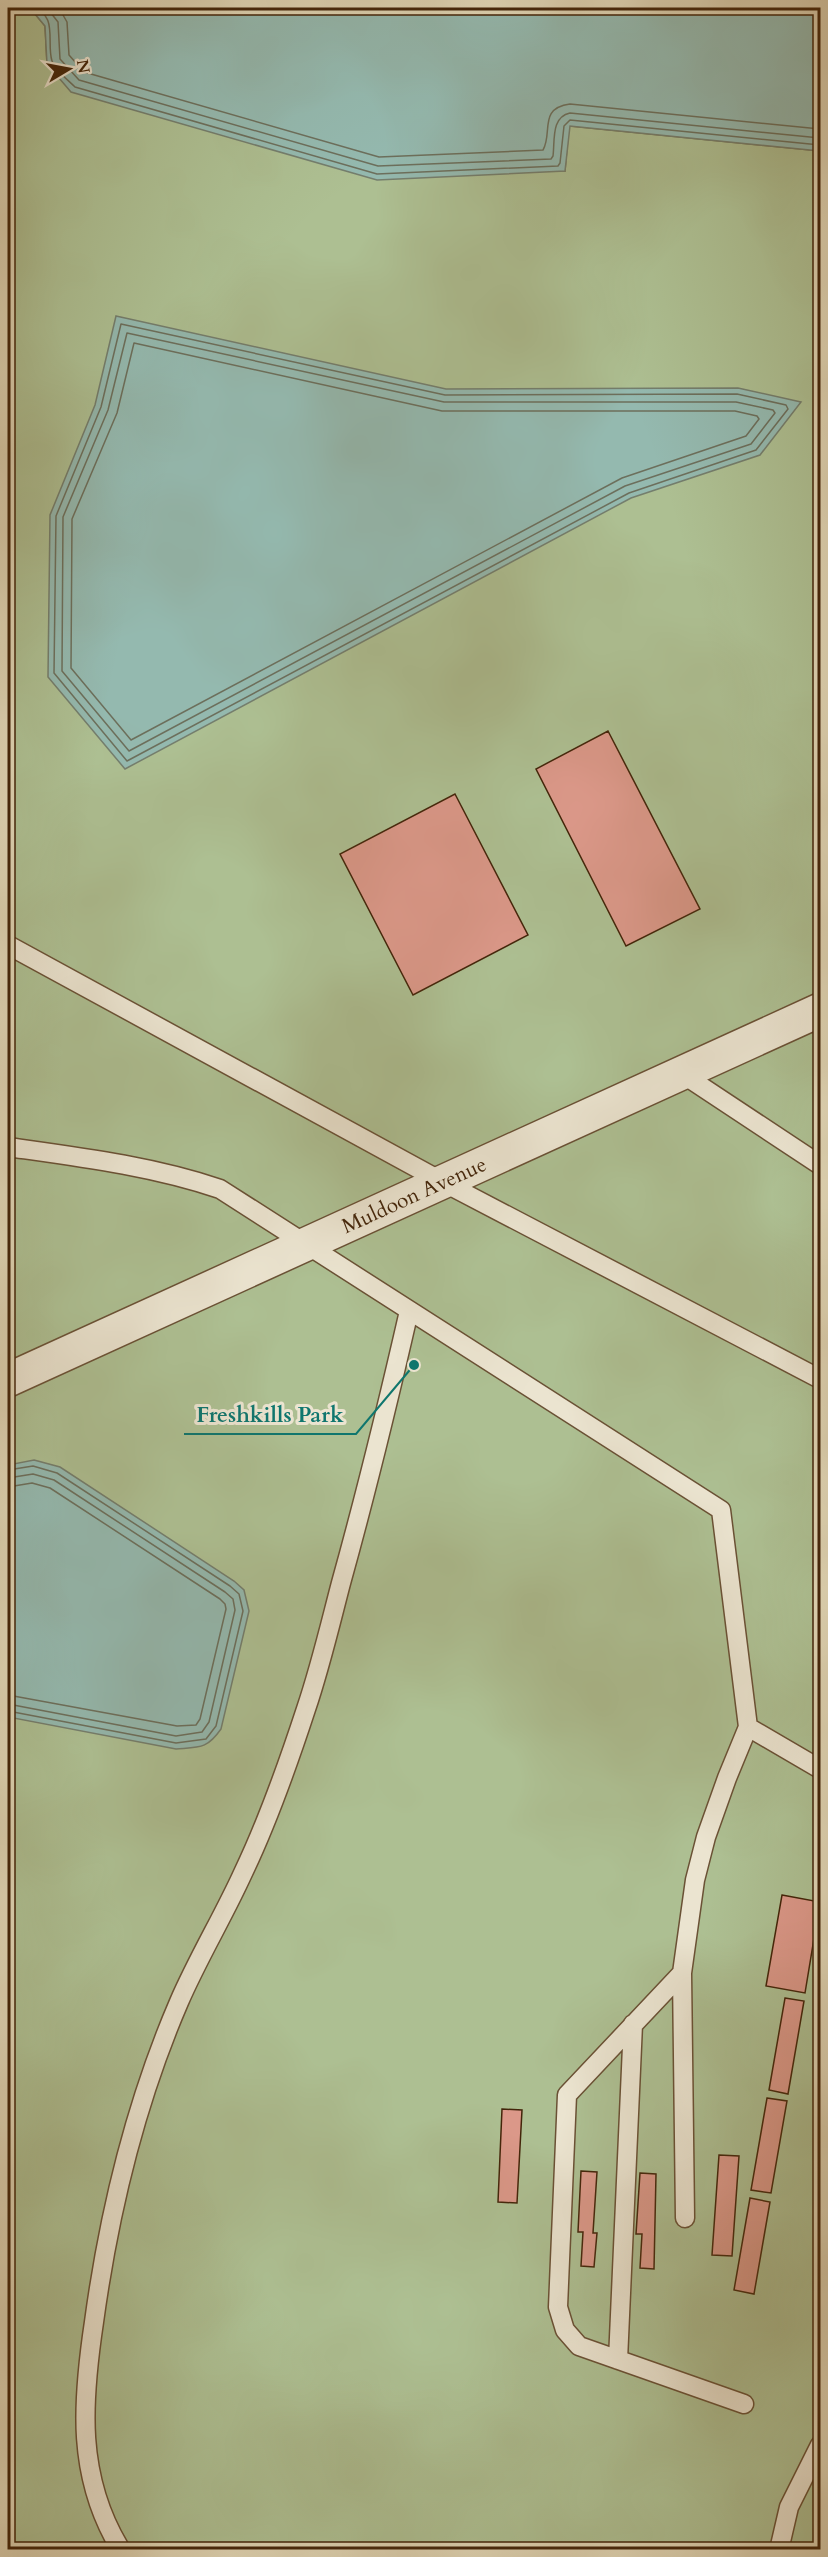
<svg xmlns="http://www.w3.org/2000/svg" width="828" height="2557" font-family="Cardo,serif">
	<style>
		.green { fill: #adbf92; stroke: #78724e; stroke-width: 1.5 }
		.water { fill: #94b9af; stroke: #747e6d; stroke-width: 1.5 }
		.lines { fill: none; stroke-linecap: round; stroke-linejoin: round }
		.shore { stroke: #6c6f5c; stroke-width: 1.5 }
		.building { fill: #db9889; stroke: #43250a; stroke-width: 1.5 }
		.service-casing { stroke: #6a5135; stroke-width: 21 }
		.minor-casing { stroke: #6a5135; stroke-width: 36 }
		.service { stroke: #ebe4d0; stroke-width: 18 }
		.minor { stroke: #ebe4d0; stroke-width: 33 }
		.labels { text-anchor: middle; stroke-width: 6; stroke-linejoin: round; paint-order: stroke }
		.street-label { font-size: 21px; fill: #43250a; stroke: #ebe4d0 }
		.leader { fill: none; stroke: #0f766e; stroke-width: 2 }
		.callout-dot { fill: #0f766e; stroke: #ebe4d0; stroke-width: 2 }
		.callout-label { font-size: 22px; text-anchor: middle; font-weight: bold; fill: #0f766e; stroke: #ebe4d0; stroke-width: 6; stroke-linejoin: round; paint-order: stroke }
	</style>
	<rect width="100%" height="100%" fill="#e0d6b6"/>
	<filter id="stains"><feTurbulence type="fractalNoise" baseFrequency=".00333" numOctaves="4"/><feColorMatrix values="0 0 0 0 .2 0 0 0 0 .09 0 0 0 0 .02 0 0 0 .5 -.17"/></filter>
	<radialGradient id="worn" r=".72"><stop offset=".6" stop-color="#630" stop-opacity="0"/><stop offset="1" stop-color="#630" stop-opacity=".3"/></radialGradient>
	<path class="green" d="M8,9L35,14L45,26L47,64L565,171L569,126L820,151V2549H8Z"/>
	<path class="water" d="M8,8H820V151L570,126L565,171L377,180L71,92L47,64L45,26L35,14Z
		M116,316L446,389L738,388L801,402L760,455L631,498L125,769L48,677L50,515L95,405Z
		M34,1460L60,1467L234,1581L244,1590L249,1611L221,1729C207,1749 200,1747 176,1749L8,1717V1465Z"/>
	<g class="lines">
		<path class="shore" d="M31,8C59,13 46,42 52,61C55,70 68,80 75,87L377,174L558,166L560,163L564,126L570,120L820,145
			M47,8L58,22L60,59L79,80L378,166L551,159L553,156C555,140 551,117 570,113L820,138
			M59,8L67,22L69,55L84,72L379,157L543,150C553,133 538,108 570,104L820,129
			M121,324L445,395L737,394L786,405L788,409L756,450L629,493L127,761L54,673L56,516L101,407Z
			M127,333L444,402H736L773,410L775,413L751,444L625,486L129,751L62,671L63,517L108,410Z
			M134,343L442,411H735L757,416L759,419L746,436L622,478L131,740L71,668L72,519L117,413Z
			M8,1470L33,1466L57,1473L230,1586L239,1594L243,1611L216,1726L206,1739L176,1743L8,1711
			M8,1478L33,1474L54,1480L225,1592L233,1599L235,1610L209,1722L202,1732L176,1736L8,1704
			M8,1487L32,1483L50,1488L220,1599L225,1604L226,1609L200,1719L196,1725L177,1726L8,1695"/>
	</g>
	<path class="building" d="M608,731L700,909L626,946L536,769Z
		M455,794L528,935L413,995L340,854Z
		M782,1895L820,1902L805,1993L766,1986Z
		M785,1998L804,2001L788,2094L769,2090Z
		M767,2098L787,2101L771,2193L751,2190Z
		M502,2109L522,2110L517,2203L498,2202Z
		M719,2155L739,2156L732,2256L712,2255Z
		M581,2171L597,2172L593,2233H597L594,2267L581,2266L583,2232H578Z
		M640,2173L656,2174L654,2269L640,2268L642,2234H636Z
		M750,2198L770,2202L754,2294L734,2290Z"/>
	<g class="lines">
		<defs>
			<path id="service" d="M8,945L441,1181L820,1379
				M681,1073L820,1165
				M8,1147C79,1157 152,1166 220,1189L721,1510L748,1727L820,1769
				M682,1973L567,2095L558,2307L565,2330L579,2346L744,2404
				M685,2218L682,1973L695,1880L706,1837L727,1778L748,1727
				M618,2360L633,2024
				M121,2550C76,2477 82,2402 94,2322C109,2212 135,2104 179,2002C198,1958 223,1917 243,1873C268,1821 288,1764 306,1709C320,1668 330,1625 341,1583C366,1493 388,1403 409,1311
				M779,2550L789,2507L820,2445"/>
			<g id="minor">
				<path id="s1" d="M8,1380L820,1010"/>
			</g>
		</defs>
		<use href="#service" class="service-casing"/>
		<use href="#minor" class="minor-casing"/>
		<use href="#service" class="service"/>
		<use href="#minor" class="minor"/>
	</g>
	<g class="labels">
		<g class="street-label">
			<text dy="7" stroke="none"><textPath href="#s1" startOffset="446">Muldoon Avenue</textPath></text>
		</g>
	</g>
	<path class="leader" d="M414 1365L356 1434H184"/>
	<circle class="callout-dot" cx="414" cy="1365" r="6"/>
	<g class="callout-label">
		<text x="270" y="1422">Freshkills Park</text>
	</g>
	<rect width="828" height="2557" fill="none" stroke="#e0d6b6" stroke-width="30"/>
	<rect x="9" y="9" width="810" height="2539" fill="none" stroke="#43250a" stroke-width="3"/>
	<rect x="15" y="15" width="798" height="2527" fill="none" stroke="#43250a" stroke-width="1.5"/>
	<g transform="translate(69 69) rotate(80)" stroke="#ebe4d0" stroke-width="4.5" paint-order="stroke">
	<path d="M0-4.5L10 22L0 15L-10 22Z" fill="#43250a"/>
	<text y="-9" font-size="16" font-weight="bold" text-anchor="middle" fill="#43250a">N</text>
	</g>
	<rect width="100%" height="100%" filter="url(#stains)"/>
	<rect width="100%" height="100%" fill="url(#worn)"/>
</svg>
